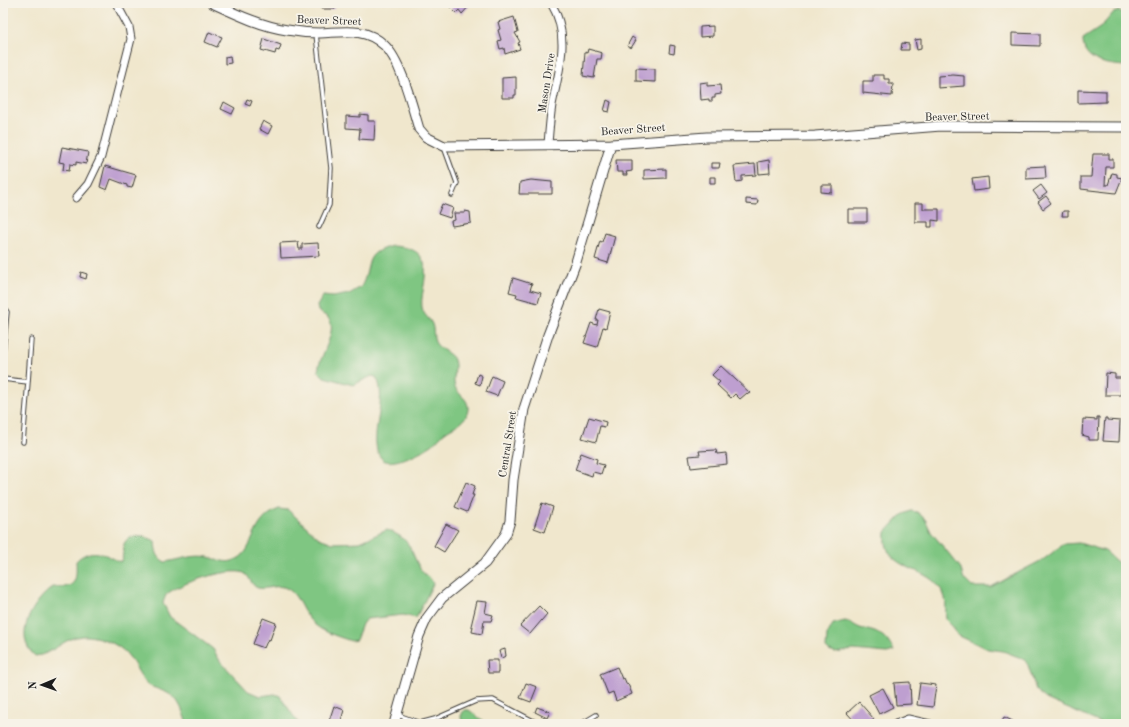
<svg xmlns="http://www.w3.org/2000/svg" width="1129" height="727" font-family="'Old Standard TT',serif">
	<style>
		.green { fill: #7fc682; stroke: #4e714f }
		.building { fill: #be9fd0 }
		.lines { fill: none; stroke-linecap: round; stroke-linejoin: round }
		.service-casing { stroke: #3c3a37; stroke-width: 5.5 }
		.minor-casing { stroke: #3c3a37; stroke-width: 9 }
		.tertiary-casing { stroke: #3c3a37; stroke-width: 11 }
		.service { stroke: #fff; stroke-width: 3.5 }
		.minor { stroke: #fff; stroke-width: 7 }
		.tertiary { stroke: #fff; stroke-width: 9 }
		.labels { text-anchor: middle; stroke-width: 3.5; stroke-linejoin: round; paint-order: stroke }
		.street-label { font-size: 11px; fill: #1c1c1c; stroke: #f7f3e8 }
	</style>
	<rect width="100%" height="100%" fill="#f7f3e8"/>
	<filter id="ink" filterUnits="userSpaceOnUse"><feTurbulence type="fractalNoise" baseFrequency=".025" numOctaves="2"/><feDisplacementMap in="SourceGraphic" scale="8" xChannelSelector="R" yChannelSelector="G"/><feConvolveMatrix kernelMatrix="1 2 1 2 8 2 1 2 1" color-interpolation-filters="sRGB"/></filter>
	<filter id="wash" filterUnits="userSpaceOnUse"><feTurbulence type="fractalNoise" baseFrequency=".012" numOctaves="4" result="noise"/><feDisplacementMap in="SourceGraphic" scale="16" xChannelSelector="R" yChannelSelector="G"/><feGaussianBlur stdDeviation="0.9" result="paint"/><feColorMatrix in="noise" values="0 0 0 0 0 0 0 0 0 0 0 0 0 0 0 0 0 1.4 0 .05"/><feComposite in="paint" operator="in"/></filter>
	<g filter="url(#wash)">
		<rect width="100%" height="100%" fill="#f0e7cd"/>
		<path class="green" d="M1119,11L1126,14V66C1108,65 1082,62 1083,39L1101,27L1113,13Z
			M392,246C405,247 419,248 424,263C429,278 418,299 423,311C425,316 430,319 432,324C434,329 433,336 435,342C439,350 452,353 454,360C457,368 452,379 455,387C459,396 469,398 468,410C467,422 453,426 445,432C440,436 437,441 432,445C423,451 391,468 382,459C365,442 390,399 376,377L372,376L353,385L324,377L318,371C319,357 338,331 329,319C327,316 322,314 318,311L317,306L323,296L333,297L349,294L361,287C373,265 361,254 392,246Z
			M279,509L288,510L319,538L333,543L360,542L387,530C413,540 408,548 421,570C425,576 431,577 433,584L416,618L403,615L366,619L362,624L356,640L351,641C334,635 317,631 307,616C301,608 297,594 288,589C279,583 267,590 258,588C251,586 250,576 244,573C230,567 176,584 166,595C165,597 164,600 163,603L170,617L213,649L220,661L248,691L260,696L275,694L280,696L299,724H187C181,707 179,696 160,690C156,688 150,687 147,684C140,677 136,666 130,658C121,644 98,635 82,636C64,637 53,655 35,656C12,636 33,601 53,587C76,589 77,581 76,561C91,546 105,554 120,562L122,560C123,556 123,549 124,544C128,533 148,536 155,541C156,551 156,557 165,562C178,560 194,554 208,557C218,559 226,565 237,559C255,551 250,520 279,509Z
			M911,511L917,512L925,519L931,532L960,567L964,579L972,587H991L1044,559L1064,544L1079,543L1105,551L1124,568L1126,576V724H1103L1046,699L1036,690L1028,665L1024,659L1003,651L988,649L957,635L953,627L946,620C945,612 947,602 944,595C930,562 881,575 886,532L902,515Z
			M845,621C851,622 855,626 860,628C879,633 884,633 894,651L887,653L853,650L835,653L829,651L826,648L827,635L833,624Z
			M464,710H469L487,724H462L461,716Z"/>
		<g id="blocks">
			<path class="building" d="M321,3H351V5H335V9H321Z
				M450,3H470L471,4L462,14L459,10L456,13L450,7L452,5Z
				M514,17L518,32L515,33L520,42L518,43L520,49L505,54L504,48L500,49L498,41L501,40L498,30L500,29L498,22Z
				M713,26V36L700,37V27Z
				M209,32L222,37L217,47L205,42Z
				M1012,33L1040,34V46L1012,45Z
				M632,37L636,40L631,48L627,46Z
				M264,39L281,45L279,51L276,50L275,54L261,50Z
				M921,39V49L917,50L915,40Z
				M902,43L909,44V50H901Z
				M670,45L675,46L674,54L669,53Z
				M588,49L602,53L601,59H597L594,78L583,76L585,52L587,53Z
				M230,56L231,63L225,64V57Z
				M636,68L655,69V82L636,81Z
				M873,75H884V79H889V84H893L892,96L863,93V81H873Z
				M953,75L964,76V86L938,88V76Z
				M516,77V95H514V98H502V78Z
				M707,82V86L720,85L721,94L715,95V98H712V101H709V99L701,100L700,83Z
				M1078,90L1106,91V102L1078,103Z
				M247,99L252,101L250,106L245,104Z
				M607,100L611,102L609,112L604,111Z
				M224,102L235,108L232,114L221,109Z
				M360,114L368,115V121H375L374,140L359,139L360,129L346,128V116L360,117Z
				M263,121L272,126L268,134L259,129Z
				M62,147L88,152L86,164L76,162V165L70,164L69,171L63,170L64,163L59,162Z
				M1093,154H1109V159H1113V167H1106L1105,185H1108L1112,173L1117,174V177L1122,178L1116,193L1081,189V177H1091Z
				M616,160H632V171L626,172L627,175H623V172H617Z
				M769,160L770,173L759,174L758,162Z
				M711,163H720L719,168H711Z
				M755,164L756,175L742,176V181L736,182L734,166Z
				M105,166L136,175L132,188L127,187V185L111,179L107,190L100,187Z
				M1045,166L1046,178L1026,179V167Z
				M666,169V178L644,179V170Z
				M710,177H715V183H710Z
				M988,177L989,189L974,191L972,179Z
				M531,180L552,182V194H519L520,182Z
				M821,185H832V193L821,192Z
				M1041,185L1047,193L1039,199L1033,191Z
				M1046,196L1051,203L1043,209L1038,202Z
				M746,199L758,200L757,205L746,204Z
				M915,203H923V209H939V221L932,220V227H928V222H915Z
				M442,204L453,208L450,218L438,214Z
				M848,209H867V222H848Z
				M465,211L470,212L471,223L452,226L451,221L455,220L454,213H465Z
				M1063,211H1068V216H1062Z
				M605,233L615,236L608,263L595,259L600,241L602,242Z
				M298,242L299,249H302V244L318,243L319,256L281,258L280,243Z
				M81,272L87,274L86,279L80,277Z
				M513,278L532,284L530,290L541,293L538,303L516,297L517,294L509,292Z
				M599,309L610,312L606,328L603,327L597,347L584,343L591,323L597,325L598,320H596Z
				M721,366L750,393L748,394L747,393L740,399L735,394L731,398L717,385L720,382L712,375Z
				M1106,373L1115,374V378H1122L1121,395H1105Z
				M478,374L482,376L480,385L475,383Z
				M492,376L503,381L497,396L486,392Z
				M589,417L606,422L605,427L600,426L596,442L582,438Z
				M1097,417H1099L1098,440H1089V437L1082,435L1083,419L1097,420Z
				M1105,418H1107V420L1120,421L1119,442L1103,441Z
				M716,450L717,454L726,453L727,464L691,468L689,456L700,455L699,451Z
				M581,453L597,459L596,463L604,465L601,474L593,472L592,476L575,470Z
				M466,482L475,486L472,495H474L467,512L455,507Z
				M542,503L553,507L545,532L534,528Z
				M446,524L458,530L444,552L434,546Z
				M477,601L487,602L485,613L493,615L491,621H484L482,634L472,632L473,626H471Z
				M539,606L547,614L530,634L520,626Z
				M263,618L276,623L270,640L268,639L264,648L253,644Z
				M505,649L506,656L501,658L499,651Z
				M487,660H498V673H488Z
				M617,667L622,679L624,678L627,685L628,684L632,694L616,701L613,692L608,694L600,674Z
				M910,682L911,704L896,705L894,683Z
				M526,683L537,687L531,702L520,698Z
				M920,683L936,685L933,707L917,705Z
				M883,688L893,707L879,714L869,695Z
				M859,702L874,719L868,724H857L847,713Z
				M334,706L344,710L340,724H328Z
				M537,707L550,712L547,718L535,712Z
				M1004,717L1019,724H1000Z"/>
		</g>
	</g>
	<g filter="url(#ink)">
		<use href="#blocks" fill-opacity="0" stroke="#3c3a37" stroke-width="1"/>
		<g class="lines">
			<defs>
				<path id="service" d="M316,34L331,168L329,205L319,227
					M444,147L457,183L452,195
					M3,306L7,312L3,352
					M3,379L28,382L23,442
					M28,382L31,339
					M398,715L420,723L435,719L476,701L493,700L539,724
					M581,724L596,715"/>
				<path id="minor" d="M548,144C549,131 550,118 552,105C559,70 571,36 551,3
					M76,198L88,184L101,157L131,39L129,27L116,3
					M896,724L908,719L930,724"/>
				<path id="tertiary" d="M212,3C236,14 261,26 287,30C298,32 309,33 320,33C344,32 365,27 384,45C401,60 412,106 419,129L426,137L444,146L611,144L707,137L815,136L941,126L1126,127
					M394,724L419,636L427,618L442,598L485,563L506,534L510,521L513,480L524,409L548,335L576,262L611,144"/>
			</defs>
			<use href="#service" class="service-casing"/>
			<use href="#minor" class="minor-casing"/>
			<use href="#tertiary" class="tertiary-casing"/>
			<use href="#service" class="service"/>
			<use href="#minor" class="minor"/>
			<use href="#tertiary" class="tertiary"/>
		</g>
	</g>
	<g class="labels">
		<g class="street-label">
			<text transform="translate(329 20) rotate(2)" y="4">Beaver Street</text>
			<text transform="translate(546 83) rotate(-81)" y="4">Mason Drive</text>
			<text transform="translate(957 116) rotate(-1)" y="4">Beaver Street</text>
			<text transform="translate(633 129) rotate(-4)" y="4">Beaver Street</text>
			<text transform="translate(507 444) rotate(-81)" y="4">Central Street</text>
		</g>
	</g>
	<rect width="1129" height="727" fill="none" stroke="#f7f3e8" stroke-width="16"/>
	<g transform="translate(42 685) rotate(268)" stroke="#f7f3e8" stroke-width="3" paint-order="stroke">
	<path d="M0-3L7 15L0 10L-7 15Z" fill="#1c1c1c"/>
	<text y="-6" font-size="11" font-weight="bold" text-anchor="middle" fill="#1c1c1c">N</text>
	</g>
</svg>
